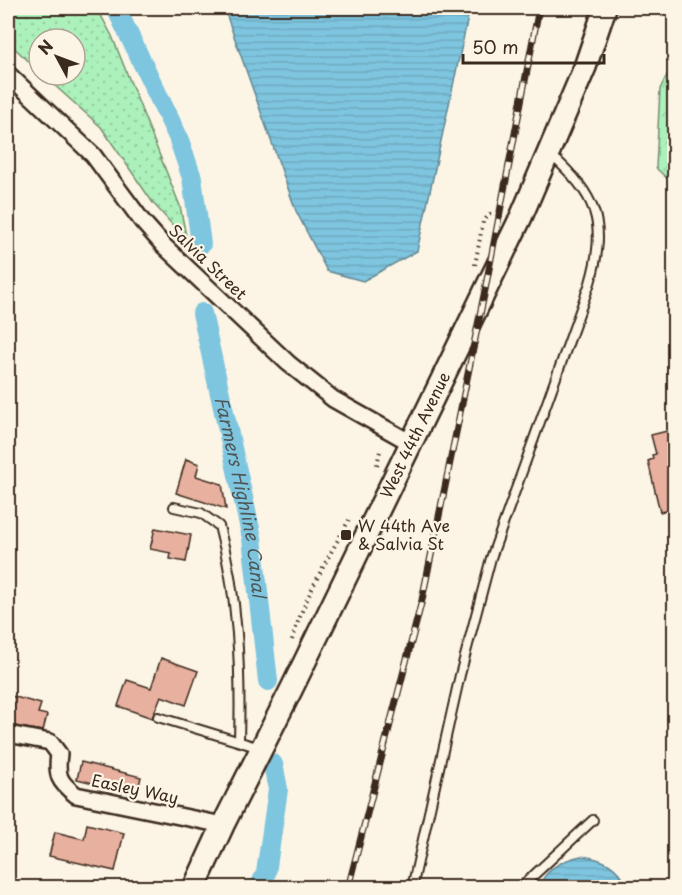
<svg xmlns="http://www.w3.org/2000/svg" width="682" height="895" font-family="'Playpen Sans',sans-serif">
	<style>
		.forest { fill: url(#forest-crowns); stroke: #748e6d; stroke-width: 1.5 }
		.park { fill: url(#park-dots); stroke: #748e6d; stroke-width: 1.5 }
		.water { fill: url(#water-rules); stroke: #638792; stroke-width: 1.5 }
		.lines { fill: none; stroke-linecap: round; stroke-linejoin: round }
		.canal { stroke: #7ec5df; stroke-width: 20 }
		.building { fill: #e8b09f; stroke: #3b2a1e; stroke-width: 1.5 }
		.lane-casing { stroke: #3b2a1e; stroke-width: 12 }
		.street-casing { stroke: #3b2a1e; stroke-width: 20 }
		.secondary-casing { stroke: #3b2a1e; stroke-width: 26 }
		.path { stroke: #3b2a1e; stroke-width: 4; stroke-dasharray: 1.5 4.5; stroke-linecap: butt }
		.lane { stroke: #fcf5e5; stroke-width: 8 }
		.street { stroke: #fcf5e5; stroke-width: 15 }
		.secondary { stroke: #fcf5e5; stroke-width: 21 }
		.rail-casing { stroke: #3b2a1e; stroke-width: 7 }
		.rail { stroke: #fcf5e5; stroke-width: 4.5; stroke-dasharray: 14; stroke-linecap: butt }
		.poi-dot { fill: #3b2a1e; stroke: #fcf5e5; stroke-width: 2 }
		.labels { text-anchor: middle; stroke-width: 4.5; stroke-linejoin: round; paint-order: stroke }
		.street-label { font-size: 16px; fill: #3b2a1e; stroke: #fcf5e5 }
		.poi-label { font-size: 16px; fill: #3b2a1e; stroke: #fcf5e5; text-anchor: start }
		.water-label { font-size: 18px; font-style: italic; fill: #4f5858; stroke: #fcf5e5 }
	</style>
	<defs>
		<pattern id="forest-crowns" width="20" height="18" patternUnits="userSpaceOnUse" patternTransform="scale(1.5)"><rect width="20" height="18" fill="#acf1bc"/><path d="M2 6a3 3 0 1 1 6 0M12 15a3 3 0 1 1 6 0" fill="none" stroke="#95cfa1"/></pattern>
		<pattern id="park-dots" width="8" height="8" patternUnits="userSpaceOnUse" patternTransform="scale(1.5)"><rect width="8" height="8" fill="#acf1bc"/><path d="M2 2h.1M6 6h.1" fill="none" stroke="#95cfa1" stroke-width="1.8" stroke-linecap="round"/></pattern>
		<pattern id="water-rules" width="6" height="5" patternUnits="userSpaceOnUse" patternTransform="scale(1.5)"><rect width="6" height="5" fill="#7ec5df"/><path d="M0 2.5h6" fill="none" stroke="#6ea9bf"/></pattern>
	</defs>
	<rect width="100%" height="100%" fill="#fcf5e5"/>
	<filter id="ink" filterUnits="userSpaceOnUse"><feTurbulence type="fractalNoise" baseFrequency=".0167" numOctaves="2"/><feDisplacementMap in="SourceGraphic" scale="12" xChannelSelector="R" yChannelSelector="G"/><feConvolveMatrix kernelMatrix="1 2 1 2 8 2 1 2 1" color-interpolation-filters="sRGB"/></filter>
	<g filter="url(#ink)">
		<path class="forest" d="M674,61V185L656,168L660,89Z"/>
		<path class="park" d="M8,8H97L112,36L180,206L187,241L153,203L101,127L43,75H75V39H39V71L8,42Z"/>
		<path class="water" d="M224,8H470L417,251L363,281L327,271L296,211Z
			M581,856C604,858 618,867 628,887H539C546,868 562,860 581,856Z"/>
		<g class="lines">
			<g class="canal">
				<path d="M116,8L178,137L192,178L201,244"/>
				<path id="s1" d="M202,313L252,538L268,681"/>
				<path d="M259,888L266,873L278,789L273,764"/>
			</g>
		</g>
		<path class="building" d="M675,429V509L660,512L648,461L653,459L652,455L656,454L651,435Z
			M186,459L199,464L196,476L222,484L226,509L176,493Z
			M155,528L191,535L186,562L170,559L171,553L150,549Z
			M161,658L198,671L186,705L161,696L152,718L118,706L127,680L151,688Z
			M8,695L41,704L38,713L47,715L43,731L8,725Z
			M81,762L141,777L137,794L77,779Z
			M87,824L124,833L115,871L49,856L55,832L84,839Z"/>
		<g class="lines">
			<defs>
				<path id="lane" d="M174,507L201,513L219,526C238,595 241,669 239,741
					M158,717L260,748
					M412,888L460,675L491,558L590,283C608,222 596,195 550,154
					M520,888L593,820"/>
				<path id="street" d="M8,74L93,155L142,221L165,247L288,363L333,399L411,443
					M8,734L50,742L59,754C56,776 59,782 76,795L223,825"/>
				<g id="secondary">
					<path id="s2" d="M194,888L223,825L292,688L521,217L585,67L605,8"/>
				</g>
			</defs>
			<use href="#lane" class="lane-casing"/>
			<use href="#street" class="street-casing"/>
			<use href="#secondary" class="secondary-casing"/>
			<path class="path" d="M475,265L483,222L490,214L503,215
				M377,465L380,451
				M292,640C304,598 328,558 349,520"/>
			<use href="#lane" class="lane"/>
			<use href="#street" class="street"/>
			<use href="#secondary" class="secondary"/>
			<defs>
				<path id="rail" d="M348,888L422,600L485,290L539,8"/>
			</defs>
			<use href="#rail" class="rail-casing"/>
			<use href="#rail" class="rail"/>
		</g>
	</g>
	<rect class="poi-dot" x="340" y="529" width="12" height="12" rx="3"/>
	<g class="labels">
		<g class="street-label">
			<text transform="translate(208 262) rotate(44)" y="6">Salvia Street</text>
			<text dy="6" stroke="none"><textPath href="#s2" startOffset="504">West 44th Avenue</textPath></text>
			<text transform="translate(135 789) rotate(12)" y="6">Easley Way</text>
		</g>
		<g class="poi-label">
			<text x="358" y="532">W 44th Ave<tspan x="358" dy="18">&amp; Salvia St</tspan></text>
		</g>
		<g class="water-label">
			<text dy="6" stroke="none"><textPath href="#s1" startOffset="188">Farmers Highline Canal</textPath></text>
		</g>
	</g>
	<rect width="682" height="895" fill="none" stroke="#fcf5e5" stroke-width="30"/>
	<rect x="15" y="15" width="652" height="865" fill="none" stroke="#3b2a1e" stroke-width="2" filter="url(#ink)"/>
	<g transform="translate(57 57) rotate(311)"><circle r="28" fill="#fcf5e5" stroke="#afa495" stroke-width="1.5"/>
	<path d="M0-4.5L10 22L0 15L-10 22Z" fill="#3b2a1e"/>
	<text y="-9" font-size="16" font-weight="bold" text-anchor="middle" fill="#3b2a1e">N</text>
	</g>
	<path d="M463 54v9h141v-9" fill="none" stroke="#3b2a1e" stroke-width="3"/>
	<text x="472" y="54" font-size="18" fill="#3b2a1e" stroke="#fcf5e5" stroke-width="4.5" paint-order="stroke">50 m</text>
</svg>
